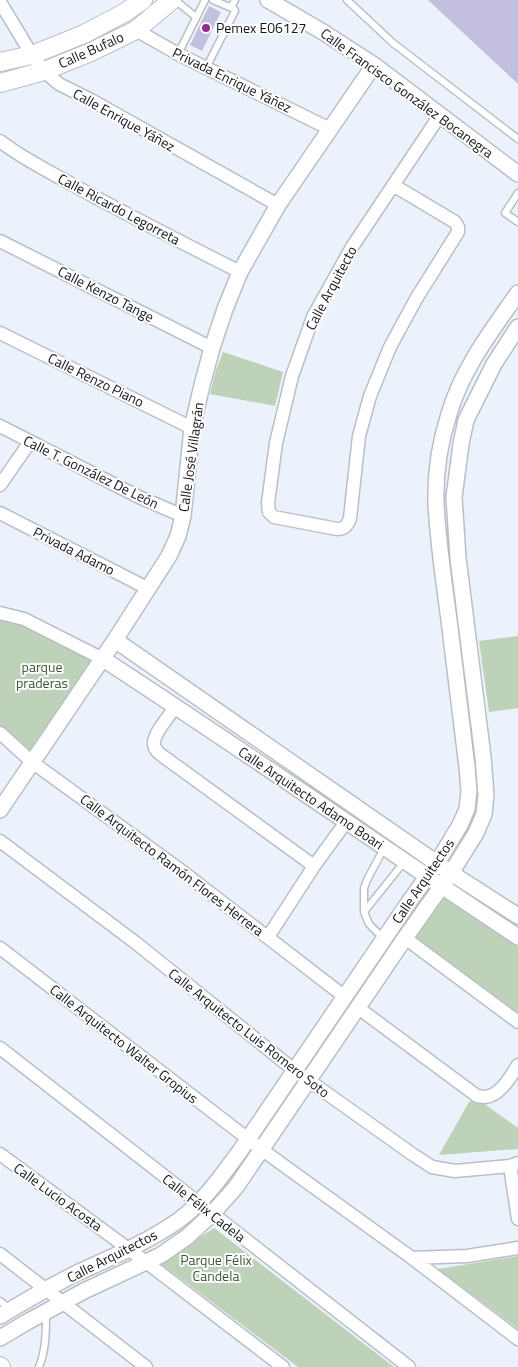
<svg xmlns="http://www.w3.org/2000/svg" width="518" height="1367" font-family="'Titillium Web',sans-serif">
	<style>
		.green { fill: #bdd2b9 }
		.building { fill: #c3bfde }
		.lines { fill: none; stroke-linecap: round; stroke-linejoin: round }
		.service-casing { stroke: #b9bfc7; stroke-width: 9 }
		.minor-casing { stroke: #b9bfc7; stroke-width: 15 }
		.tertiary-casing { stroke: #b9bfc7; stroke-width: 18 }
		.secondary-casing { stroke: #b9bfc7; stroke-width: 20 }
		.service { stroke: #fff; stroke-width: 6 }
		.minor { stroke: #fff; stroke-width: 12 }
		.tertiary { stroke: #fff; stroke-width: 15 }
		.secondary { stroke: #fff; stroke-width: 18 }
		.poi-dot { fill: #922c91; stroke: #fefefe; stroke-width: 2 }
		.labels { text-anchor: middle; stroke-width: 4; stroke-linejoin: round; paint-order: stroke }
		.poi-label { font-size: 14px; fill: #121417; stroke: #fefefe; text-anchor: start }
		.street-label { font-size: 14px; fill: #121417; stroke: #fefefe }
		.park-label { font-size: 14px; fill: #395933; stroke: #fefefe }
	</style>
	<rect width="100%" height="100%" fill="#ecf2fb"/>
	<path class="green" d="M223,352L283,372L275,406L210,394L215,373Z
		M0,613L103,659L32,762L0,733Z
		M518,636V708L489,712L479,641Z
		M441,887L518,937V1022L405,938Z
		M476,1098L518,1128V1149L439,1155L469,1102Z
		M214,1228L394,1367H298L160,1263Z
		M518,1256V1329L438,1269Z"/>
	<path class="building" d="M428,0H518V84Z
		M209,6L221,12L202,51L190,45Z"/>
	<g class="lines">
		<defs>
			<path id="service" d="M175,0L196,17
				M347,0L393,43L518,139
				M231,7L235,0
				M178,54L205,0
				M206,68L235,11L234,9L213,0
				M518,193L505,213L518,222
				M364,912L404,862
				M383,938L369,924L364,912V888L367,880L384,848
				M0,1301L10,1309
				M39,1367C46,1350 46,1331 46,1313"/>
			<path id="minor" d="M0,2L32,55L44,71L59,84L91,100L278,205
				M136,30L178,54L330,129
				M0,141C23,159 50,172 75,186C129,216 185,244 240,272
				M393,185L455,222L458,227V232L416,299L390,347L370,396L359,436L350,518C348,525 345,529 337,529L274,517L269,512L268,503L276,443L292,376L313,317L352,247L440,115
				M0,241L212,348
				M0,333L192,428
				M0,426L139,497L183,516
				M0,485L30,442
				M0,513L149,589
				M0,613L24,619L103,659
				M176,706C170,715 153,734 154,744C154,749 157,751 160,754L314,866
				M0,733L32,762L179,869L345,997
				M0,841L136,943L294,1070L412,1154L432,1167L455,1171L510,1166L518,1163
				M268,937L314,866L346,822
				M405,938L518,1022
				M0,948L261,1149L412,1258L518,1339
				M357,1007L477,1096C477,1096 485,1097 485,1097C500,1096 511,1076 518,1065
				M0,1048L409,1367
				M0,1154L146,1262L283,1367
				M510,1166L518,1219
				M0,1254L146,1367
				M412,1258L467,1256L518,1248"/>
			<path id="tertiary" d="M268,0L323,32L374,65L518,174
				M115,640L451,873L518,916
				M103,659C243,750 379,845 518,937
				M0,810L115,640L169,556L178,536L183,516L192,428L202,385L212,348L225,309L240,272L278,205L374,65
				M0,1316C25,1301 51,1286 77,1273C112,1257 148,1242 179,1220C204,1202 222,1175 240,1151L409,902L437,863L460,825L467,809L469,791L467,767C461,718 455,669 449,620C444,582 438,543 436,504C435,474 440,442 449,414C462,369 492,330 518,293
				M0,1338L27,1322L84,1291L161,1255L187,1237L212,1214L236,1187L405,938L451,873L476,833L484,814L486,795L483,757L458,558L454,497L461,444L466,420L494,364L518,327"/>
			<path id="secondary" d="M0,62L32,55L84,34L124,13L143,0
				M0,83L44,71L91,52L136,30L172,0
				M0,1366L1,1367"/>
		</defs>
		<use href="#service" class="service-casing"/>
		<use href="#minor" class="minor-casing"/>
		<use href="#tertiary" class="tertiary-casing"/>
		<use href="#secondary" class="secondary-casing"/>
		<use href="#service" class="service"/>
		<use href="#minor" class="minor"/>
		<use href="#tertiary" class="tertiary"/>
		<use href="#secondary" class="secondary"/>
	</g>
	<circle class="poi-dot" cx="206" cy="28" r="5"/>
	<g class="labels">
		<g class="poi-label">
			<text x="216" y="33">Pemex E06127</text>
		</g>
		<g class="street-label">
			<text transform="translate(91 50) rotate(-24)" y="5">Calle Bufalo</text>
			<text transform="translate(232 80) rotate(26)" y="5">Privada Enrique Yáñez</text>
			<text transform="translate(407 93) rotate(36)" y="5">Calle Francisco González Bocanegra</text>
			<text transform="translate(124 120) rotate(29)" y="5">Calle Enrique Yáñez</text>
			<text transform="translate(119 209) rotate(28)" y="5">Calle Ricardo Legorreta</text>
			<text transform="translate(331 288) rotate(-62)" y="5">Calle Arquitecto</text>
			<text transform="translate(106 294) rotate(27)" y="5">Calle Kenzo Tange</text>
			<text transform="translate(96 380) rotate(26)" y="5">Calle Renzo Piano</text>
			<text transform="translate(191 457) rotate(-82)" y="5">Calle José Villagrán</text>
			<text transform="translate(91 472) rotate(26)" y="5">Calle T. González De León</text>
			<text transform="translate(74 551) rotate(27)" y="5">Privada Adamo</text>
			<text transform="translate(311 798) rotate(34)" y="5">Calle Arquitecto Adamo Boari</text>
			<text transform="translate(172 865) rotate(37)" y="5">Calle Arquitecto Ramón Flores Herrera</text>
			<text transform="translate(423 881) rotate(-56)" y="5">Calle Arquitectos</text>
			<text transform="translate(249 1033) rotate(38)" y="5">Calle Arquitecto Luis Romero Soto</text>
			<text transform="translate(124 1044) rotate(38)" y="5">Calle Arquitecto Walter Gropius</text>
			<text transform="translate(58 1197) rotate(36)" y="5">Calle Lucio Acosta</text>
			<text transform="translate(204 1208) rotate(38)" y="5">Calle Félix Cadela</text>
			<text transform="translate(112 1256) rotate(-27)" y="5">Calle Arquitectos</text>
		</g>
		<g class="park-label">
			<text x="42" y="672">parque<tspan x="42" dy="16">praderas</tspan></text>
			<text x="216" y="1265">Parque Félix<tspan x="216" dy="16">Candela</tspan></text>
		</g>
	</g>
</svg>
